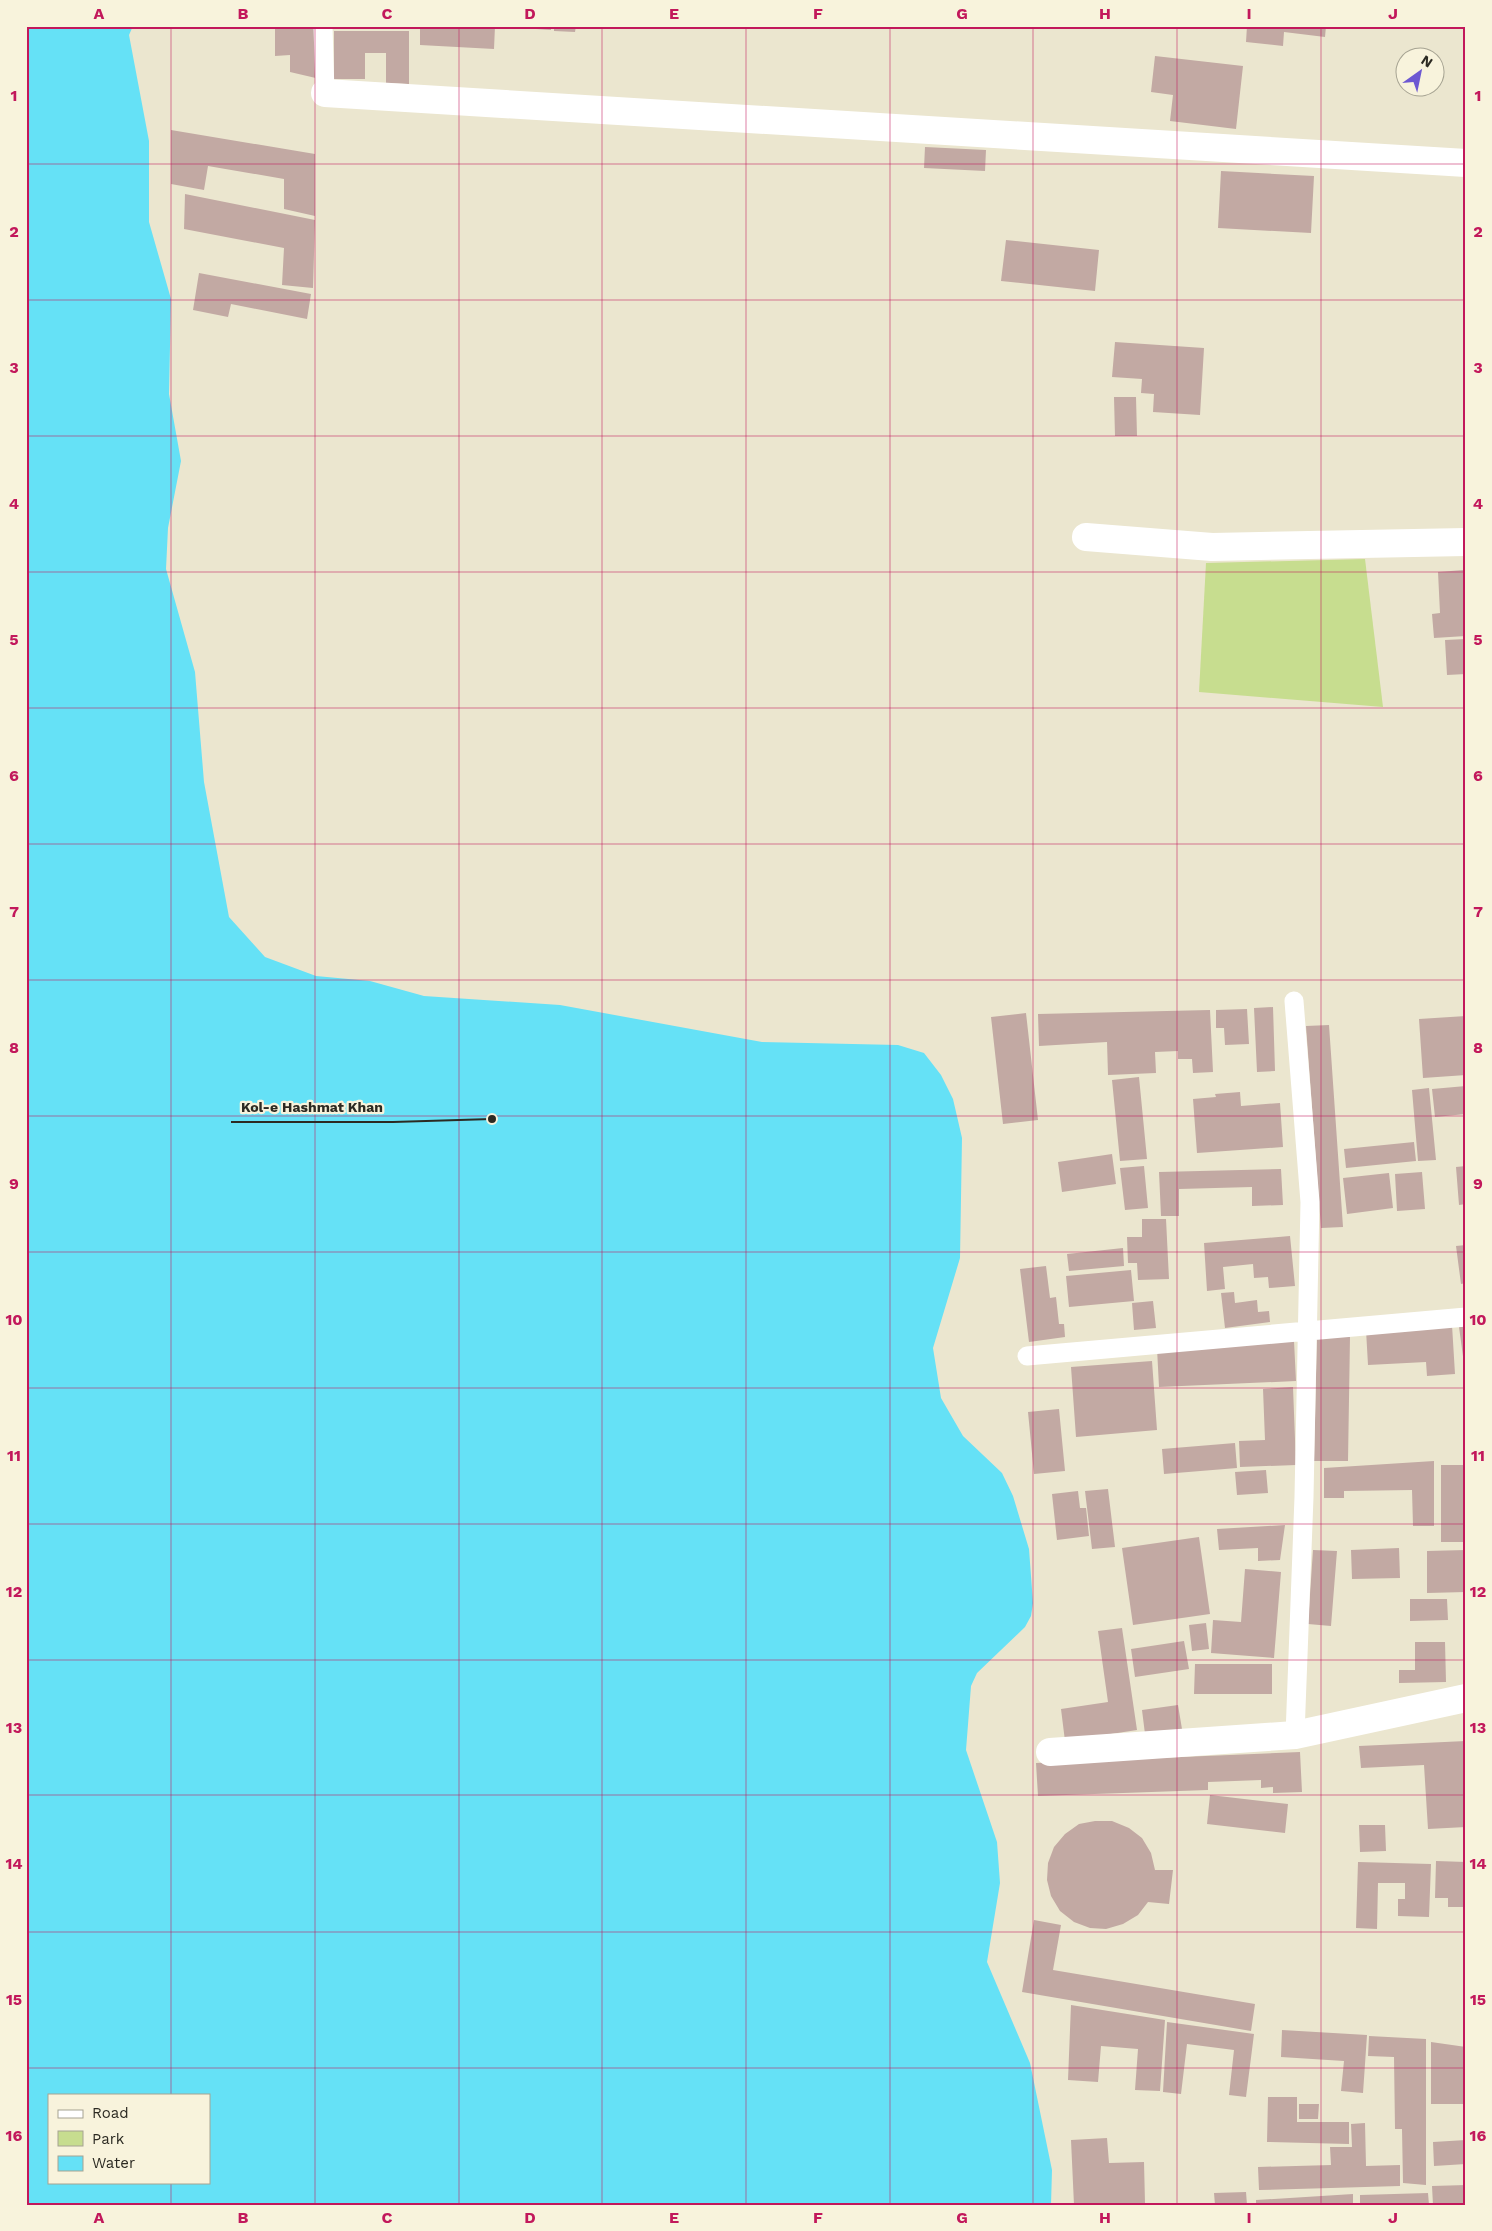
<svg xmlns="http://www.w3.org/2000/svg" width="1492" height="2231" font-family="'Work Sans',sans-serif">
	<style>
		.green { fill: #c7dd8f }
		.water { fill: #65e1f6; fill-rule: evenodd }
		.building { fill: #c2a9a3 }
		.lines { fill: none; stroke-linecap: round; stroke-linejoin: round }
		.lane { stroke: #fff; stroke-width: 19 }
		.street { stroke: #fff; stroke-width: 28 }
		.grid { fill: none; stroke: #c2185b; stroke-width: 1; stroke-opacity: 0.55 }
		.leader { fill: none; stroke: #2c2a22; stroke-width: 2 }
		.callout-dot { fill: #2c2a22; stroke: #f8f3dc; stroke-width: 2 }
		.callout-label { font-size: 14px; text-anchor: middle; font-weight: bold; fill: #2c2a22; stroke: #f8f3dc; stroke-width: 4.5; stroke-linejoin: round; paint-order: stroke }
		.neatline { fill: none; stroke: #c2185b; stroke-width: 2 }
		.grid-label { font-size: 16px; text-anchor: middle; font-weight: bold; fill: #c2185b }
	</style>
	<rect width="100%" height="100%" fill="#ebe6cf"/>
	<path class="green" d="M1365,559L1383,707L1199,692L1206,563Z"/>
	<path class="water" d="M26,26H133L129,35L149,141V222L171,299L169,394L181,461L168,528L166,569L195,672L204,782L229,917L265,957L316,976L370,981L424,996L560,1005L762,1042L898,1045L924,1053L941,1075L953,1099L962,1138L960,1258L933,1348L941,1398L963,1436L1002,1473L1013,1496L1029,1549L1033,1603L1031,1616L1025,1627L977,1673L971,1686L966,1750L997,1842L1000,1883L987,1962L1030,2063L1052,2170L1051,2205H26ZM49,2095H209V2182H49Z"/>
	<path class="building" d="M275,26H317L320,79L290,72V55L275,56Z
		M420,26H495L494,49L420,45Z
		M521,26H551V30L521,28Z
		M554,26H576L575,32L554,31Z
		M1247,26H1326L1325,37L1284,32L1283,46L1246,42Z
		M334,31H409V84L386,83V53H365V79H334Z
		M1155,56L1243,66L1236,129L1170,121L1173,95L1151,92Z
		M171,130L315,154V216L284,209V179L208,166L204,190L171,184Z
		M925,147L986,150L985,171L924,168Z
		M1221,171L1314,176L1311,233L1218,228Z
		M185,194L315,220L313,288L282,285L284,248L184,229Z
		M1006,240L1099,250L1095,291L1001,281Z
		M199,273L311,294L307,319L231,304L228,317L193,310Z
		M1115,342L1204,348L1200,415L1153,412L1154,394L1141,393L1142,379L1112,377Z
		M1114,397H1136L1137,436H1115Z
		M1464,570L1466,636L1434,638L1432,614L1440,613L1438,572Z
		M1466,639V674L1447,675L1445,640Z
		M1273,1007L1275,1071L1257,1072L1254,1008Z
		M1247,1009L1249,1044L1225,1045L1224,1028H1216V1010Z
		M1210,1010L1213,1072L1193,1073L1192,1059H1178V1051L1155,1052L1156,1073L1108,1075L1107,1042L1039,1046L1038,1014Z
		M1026,1013L1038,1120L1003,1124L991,1017Z
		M1466,1016V1075L1423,1078L1419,1019Z
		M1329,1025L1343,1227L1321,1228L1306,1026Z
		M1139,1077L1147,1159L1120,1161L1112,1080Z
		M1466,1086V1114L1435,1117L1432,1089Z
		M1429,1088L1436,1160L1418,1161L1412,1090Z
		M1240,1092L1241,1106L1280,1103L1283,1147L1197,1153L1193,1099L1216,1097L1215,1094Z
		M1414,1142L1416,1161L1346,1168L1344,1149Z
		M1112,1154L1116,1184L1062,1192L1058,1162Z
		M1144,1166L1148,1208L1125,1210L1120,1168Z
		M1466,1166V1204L1459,1205L1456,1167Z
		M1281,1169L1283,1205L1252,1206V1187L1179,1189V1216H1161L1159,1172Z
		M1422,1172L1425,1209L1397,1211L1395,1174Z
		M1389,1173L1393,1208L1347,1214L1343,1178Z
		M1142,1219H1166L1169,1279L1138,1280L1137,1263H1128L1127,1237H1142Z
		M1290,1236L1295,1286L1269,1288L1268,1277L1254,1278L1253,1264L1223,1267L1225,1289L1207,1291L1204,1243Z
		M1466,1245V1283L1461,1284L1456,1246Z
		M1123,1248L1124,1266L1069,1271L1067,1254Z
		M1046,1266L1050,1298L1056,1297L1059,1324H1064L1065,1337L1029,1342L1020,1269Z
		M1131,1270L1134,1301L1069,1307L1066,1276Z
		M1234,1292L1235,1303L1257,1300L1258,1312L1269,1311L1270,1322L1225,1328L1221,1293Z
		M1153,1301L1156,1328L1134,1330L1132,1303Z
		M1452,1325L1455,1374L1427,1376L1426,1362L1368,1365L1366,1330Z
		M1466,1326V1371H1465L1459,1327Z
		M1317,1336L1350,1337L1348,1461H1314Z
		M1294,1341L1296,1381L1159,1387L1157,1348Z
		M1152,1361L1157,1430L1076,1437L1071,1367Z
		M1293,1387L1296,1465L1240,1467L1239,1441L1265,1440L1263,1389Z
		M1059,1409L1065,1471L1034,1474L1028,1412Z
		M1235,1443L1237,1468L1164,1474L1162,1449Z
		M1434,1461V1526H1413L1412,1490L1344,1491V1498H1324V1468Z
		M1441,1465H1466V1542H1441Z
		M1266,1470L1268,1493L1237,1495L1235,1472Z
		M1108,1489L1115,1547L1092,1549L1085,1491Z
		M1078,1491L1080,1508H1086L1089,1536L1057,1540L1052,1494Z
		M1285,1525L1280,1560L1258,1561V1548L1219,1550L1217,1529Z
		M1199,1537L1210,1614L1133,1625L1122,1548Z
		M1399,1548L1400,1578L1352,1579L1351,1550Z
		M1313,1550L1337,1551L1331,1626L1308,1624Z
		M1466,1550V1592L1427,1593V1551Z
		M1245,1569L1281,1572L1274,1658L1211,1653L1213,1620L1241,1622Z
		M1410,1599H1447L1448,1620L1410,1621Z
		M1206,1623L1209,1649L1192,1651L1189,1625Z
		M1122,1628L1137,1730L1065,1741L1061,1709L1108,1702L1098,1631Z
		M1184,1641L1189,1669L1135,1677L1131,1649Z
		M1415,1642H1445L1446,1682L1399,1683V1670H1415Z
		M1195,1664H1272V1694H1194Z
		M1178,1705L1182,1729L1145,1734L1142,1710Z
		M1466,1741V1827L1428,1829L1424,1765L1361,1768L1359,1746Z
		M1300,1752L1302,1792L1273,1793V1787L1261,1788V1780L1208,1782V1790L1038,1796L1036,1763Z
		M1210,1795L1288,1804L1285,1833L1207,1824Z
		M1095,1821H1112L1129,1828L1142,1838L1151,1853L1155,1870H1173L1169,1904L1148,1902L1138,1915L1123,1924L1106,1929L1090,1928L1074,1922L1060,1911L1051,1896L1047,1880L1048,1863L1054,1847L1065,1834L1079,1824Z
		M1359,1825H1385L1386,1851L1360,1852Z
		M1436,1861L1466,1862V1907H1448V1898H1435Z
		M1358,1862L1431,1864L1429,1917L1398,1916V1899H1405V1883H1378L1377,1929L1356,1928Z
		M1034,1920L1061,1925L1053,1970L1255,2004L1251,2031L1022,1992Z
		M1071,2005L1165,2020L1160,2091L1135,2090L1138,2049L1101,2046L1098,2082L1068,2080Z
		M1167,2022L1254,2034L1246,2097L1229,2095L1234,2050L1187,2044L1181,2094L1163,2092Z
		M1282,2030L1367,2035L1363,2093L1341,2091L1344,2061L1281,2057Z
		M1369,2036L1426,2039V2185L1403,2183L1402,2129H1395L1394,2057L1368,2056Z
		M1431,2042L1466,2047V2104H1431Z
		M1268,2097H1297V2122H1349V2144L1267,2142Z
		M1299,2104H1319L1318,2119H1299Z
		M1365,2123L1366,2166L1400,2165V2186L1259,2190L1258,2167L1331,2165L1330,2147H1352L1351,2124Z
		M1107,2138L1109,2163L1144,2162L1145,2203H1135V2205H1074L1071,2140Z
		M1466,2140V2164L1434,2166L1433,2142Z
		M1466,2185V2205H1433L1432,2186Z
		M1246,2192L1247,2205H1215L1214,2193Z
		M1428,2193L1429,2205H1360V2195Z
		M1353,2194V2205H1256V2200Z"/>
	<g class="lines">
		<path class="lane" d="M323,26L325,93
			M1294,1001L1310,1202L1304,1497L1295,1735
			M1027,1356L1466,1317"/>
		<path class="street" d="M325,93L1466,163
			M1086,537L1212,547L1466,542
			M1050,1752L1295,1735L1466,1698"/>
	</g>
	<path class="grid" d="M171,26V2095M315,26V2205M459,26V2205M602,26V2205M746,26V2205M890,26V2205M1033,26V2205M1177,26V2205M1321,26V2205M26,164H1466M26,300H1466M26,436H1466M26,572H1466M26,708H1466M26,844H1466M26,980H1466M26,1116H1466M26,1252H1466M26,1388H1466M26,1524H1466M26,1660H1466M26,1795H1466M26,1932H1466M26,2068H1466M171,2182V2205"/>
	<path class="leader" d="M492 1119L393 1122H231"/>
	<circle class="callout-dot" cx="492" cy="1119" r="5"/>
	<g class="callout-label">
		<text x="312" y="1112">Kol-e Hashmat Khan</text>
	</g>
	<rect width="1492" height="2231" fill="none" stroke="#f8f3dc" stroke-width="55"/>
	<rect x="48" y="2094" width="162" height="90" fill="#f8f3dc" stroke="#a6a392"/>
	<rect x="58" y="2110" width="25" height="8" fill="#ffffff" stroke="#a6a392"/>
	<text x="92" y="2118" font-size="15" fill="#2c2a22">Road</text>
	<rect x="58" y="2131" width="25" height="15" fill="#c7dd8f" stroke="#a6a392"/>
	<text x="92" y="2144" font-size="15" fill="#2c2a22">Park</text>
	<rect x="58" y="2156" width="25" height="15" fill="#65e1f6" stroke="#a6a392"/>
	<text x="92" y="2168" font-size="15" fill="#2c2a22">Water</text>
	<g transform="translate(1420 72) rotate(33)"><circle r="24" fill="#f8f3dc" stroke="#a6a392"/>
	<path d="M0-4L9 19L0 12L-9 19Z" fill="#6d58d2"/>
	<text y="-8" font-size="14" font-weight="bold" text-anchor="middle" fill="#2c2a22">N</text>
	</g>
	<rect x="28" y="28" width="1436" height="2176" class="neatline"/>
	<g class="grid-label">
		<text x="99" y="19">A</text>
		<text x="243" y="19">B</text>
		<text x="387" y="19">C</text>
		<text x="530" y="19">D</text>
		<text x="674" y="19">E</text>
		<text x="818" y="19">F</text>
		<text x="962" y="19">G</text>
		<text x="1105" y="19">H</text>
		<text x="1249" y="19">I</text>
		<text x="1393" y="19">J</text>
		<text x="14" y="101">1</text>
		<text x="1478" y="101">1</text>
		<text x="14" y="237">2</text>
		<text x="1478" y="237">2</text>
		<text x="14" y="373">3</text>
		<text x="1478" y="373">3</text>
		<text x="14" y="509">4</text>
		<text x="1478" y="509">4</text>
		<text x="14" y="645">5</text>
		<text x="1478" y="645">5</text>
		<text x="14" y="781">6</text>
		<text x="1478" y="781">6</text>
		<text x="14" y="917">7</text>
		<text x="1478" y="917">7</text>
		<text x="14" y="1053">8</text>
		<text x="1478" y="1053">8</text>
		<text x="14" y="1189">9</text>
		<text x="1478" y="1189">9</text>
		<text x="14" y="1325">10</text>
		<text x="1478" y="1325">10</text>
		<text x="14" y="1461">11</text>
		<text x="1478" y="1461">11</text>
		<text x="14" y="1597">12</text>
		<text x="1478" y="1597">12</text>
		<text x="14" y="1733">13</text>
		<text x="1478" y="1733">13</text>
		<text x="14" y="1869">14</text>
		<text x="1478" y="1869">14</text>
		<text x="14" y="2005">15</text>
		<text x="1478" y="2005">15</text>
		<text x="14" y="2141">16</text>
		<text x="1478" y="2141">16</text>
		<text x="99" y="2223">A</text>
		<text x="243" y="2223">B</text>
		<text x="387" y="2223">C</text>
		<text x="530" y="2223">D</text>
		<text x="674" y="2223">E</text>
		<text x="818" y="2223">F</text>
		<text x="962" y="2223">G</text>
		<text x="1105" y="2223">H</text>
		<text x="1249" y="2223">I</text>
		<text x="1393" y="2223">J</text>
	</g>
</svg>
